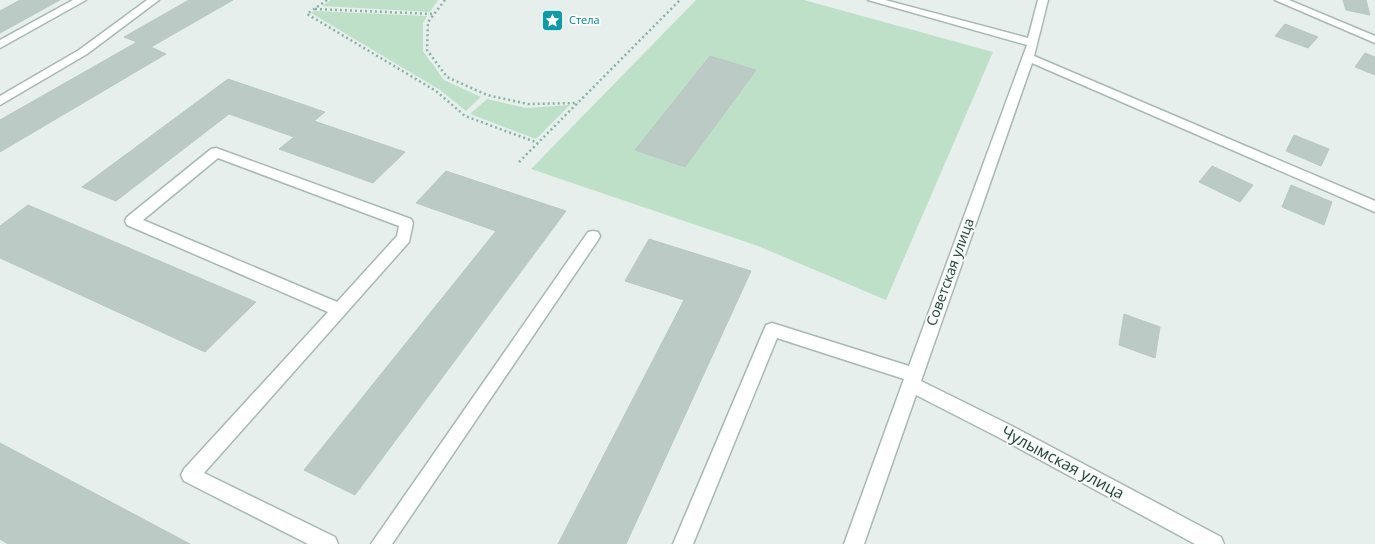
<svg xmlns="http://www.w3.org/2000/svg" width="1375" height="544" font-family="'Open Sans',sans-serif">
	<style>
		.green { fill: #bfe0c8 }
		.building { fill: #bbcac4; stroke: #b8c9c2 }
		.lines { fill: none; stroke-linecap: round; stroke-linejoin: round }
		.minor-casing { stroke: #a8b8b2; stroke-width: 3 }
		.path { stroke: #86b3a5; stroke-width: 2.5; stroke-dasharray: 2 3; stroke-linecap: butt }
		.minor { fill: #fff; fill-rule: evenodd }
		.labels { text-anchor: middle; stroke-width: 4; stroke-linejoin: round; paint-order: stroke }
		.far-culture-label { font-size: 11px; fill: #0d838f; stroke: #f7fbf9; text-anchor: start }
		.street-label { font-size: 14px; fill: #24423a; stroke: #f7fbf9 }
		.near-street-label { font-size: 16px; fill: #24423a; stroke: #f7fbf9 }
	</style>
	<rect width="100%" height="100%" fill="#e6efeb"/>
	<path class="green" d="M331,0H438L430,12L322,6Z
		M696,0H804L993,52L886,300L758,246L531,169Z
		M315,11L427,16L423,23V51L444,80L481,97L466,111L440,90L311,13Z
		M487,99L526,108L570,105L536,139L470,114Z"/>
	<path class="building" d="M20,0H60L0,33V11Z
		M189,0H233L151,47L166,54L0,152V120L137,42L124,37Z
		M1343,0H1366L1370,15L1346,10Z
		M1285,24L1318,37L1308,48L1275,36Z
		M1365,53L1375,57V75L1355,67Z
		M710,56L756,70L685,167L635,150Z
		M228,79L325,112L314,121L405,152L373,183L279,149L294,137L229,114L116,201L82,187Z
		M1294,135L1329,149L1321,166L1286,151Z
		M1212,166L1253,185L1240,202L1199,182Z
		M446,171L566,211L355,495L304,470L496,231L416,203Z
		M1291,185L1332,202L1324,225L1282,207Z
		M28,205L256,302L205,352L0,258V226Z
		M649,239L751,271L626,544H558L684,300L625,281Z
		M1124,314L1160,327L1155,358L1119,345Z
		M0,443L190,544H8L0,539Z"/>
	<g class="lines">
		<defs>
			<path id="minor" d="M73,0H86L0,48V40Z
				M147,0H159L87,54L0,105V96L79,50Z
				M868,0H885L1028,38L1038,0H1048L1034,56L1375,201V212L1032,63L921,381L1010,425L1221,537L1224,544H1195L998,437L916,395L864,544H844L904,379L777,338L693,544H673L766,325L772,323L909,366L1027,45Z
				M1275,0H1289L1375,36V43Z
				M216,148L411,219L413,223L409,242L204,473L335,537L338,544H308L184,481L181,475L184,469L328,312L127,225L125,221L127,217L211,149ZM218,158L399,226L397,236L337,302L143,220Z
				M593,231L598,232L600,236L598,240L392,544H371L588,232Z"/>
		</defs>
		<use href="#minor" class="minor-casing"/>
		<path class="path" d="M327,0L307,14L436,91L465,116L538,143
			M445,0L428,22L427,50L447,77L487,95L528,104L578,103
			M315,9L433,14
			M519,162L680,0"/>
		<use href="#minor" class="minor"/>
	</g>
	<defs>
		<symbol id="sight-square" viewBox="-11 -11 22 22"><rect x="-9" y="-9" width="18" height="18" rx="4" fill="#0f9aa8" stroke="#f7fbf9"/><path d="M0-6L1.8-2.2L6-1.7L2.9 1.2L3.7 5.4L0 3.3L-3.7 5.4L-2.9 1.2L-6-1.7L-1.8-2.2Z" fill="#fff"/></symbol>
	</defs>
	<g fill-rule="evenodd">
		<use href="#sight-square" x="540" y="8" width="25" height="25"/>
	</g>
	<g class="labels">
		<g class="far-culture-label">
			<text x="569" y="24">Стела</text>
		</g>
		<g class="street-label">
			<text transform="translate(950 272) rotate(-70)" y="5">Советская улица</text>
		</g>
		<g class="near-street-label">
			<text transform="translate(1063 462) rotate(28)" y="6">Чулымская улица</text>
		</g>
	</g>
</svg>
